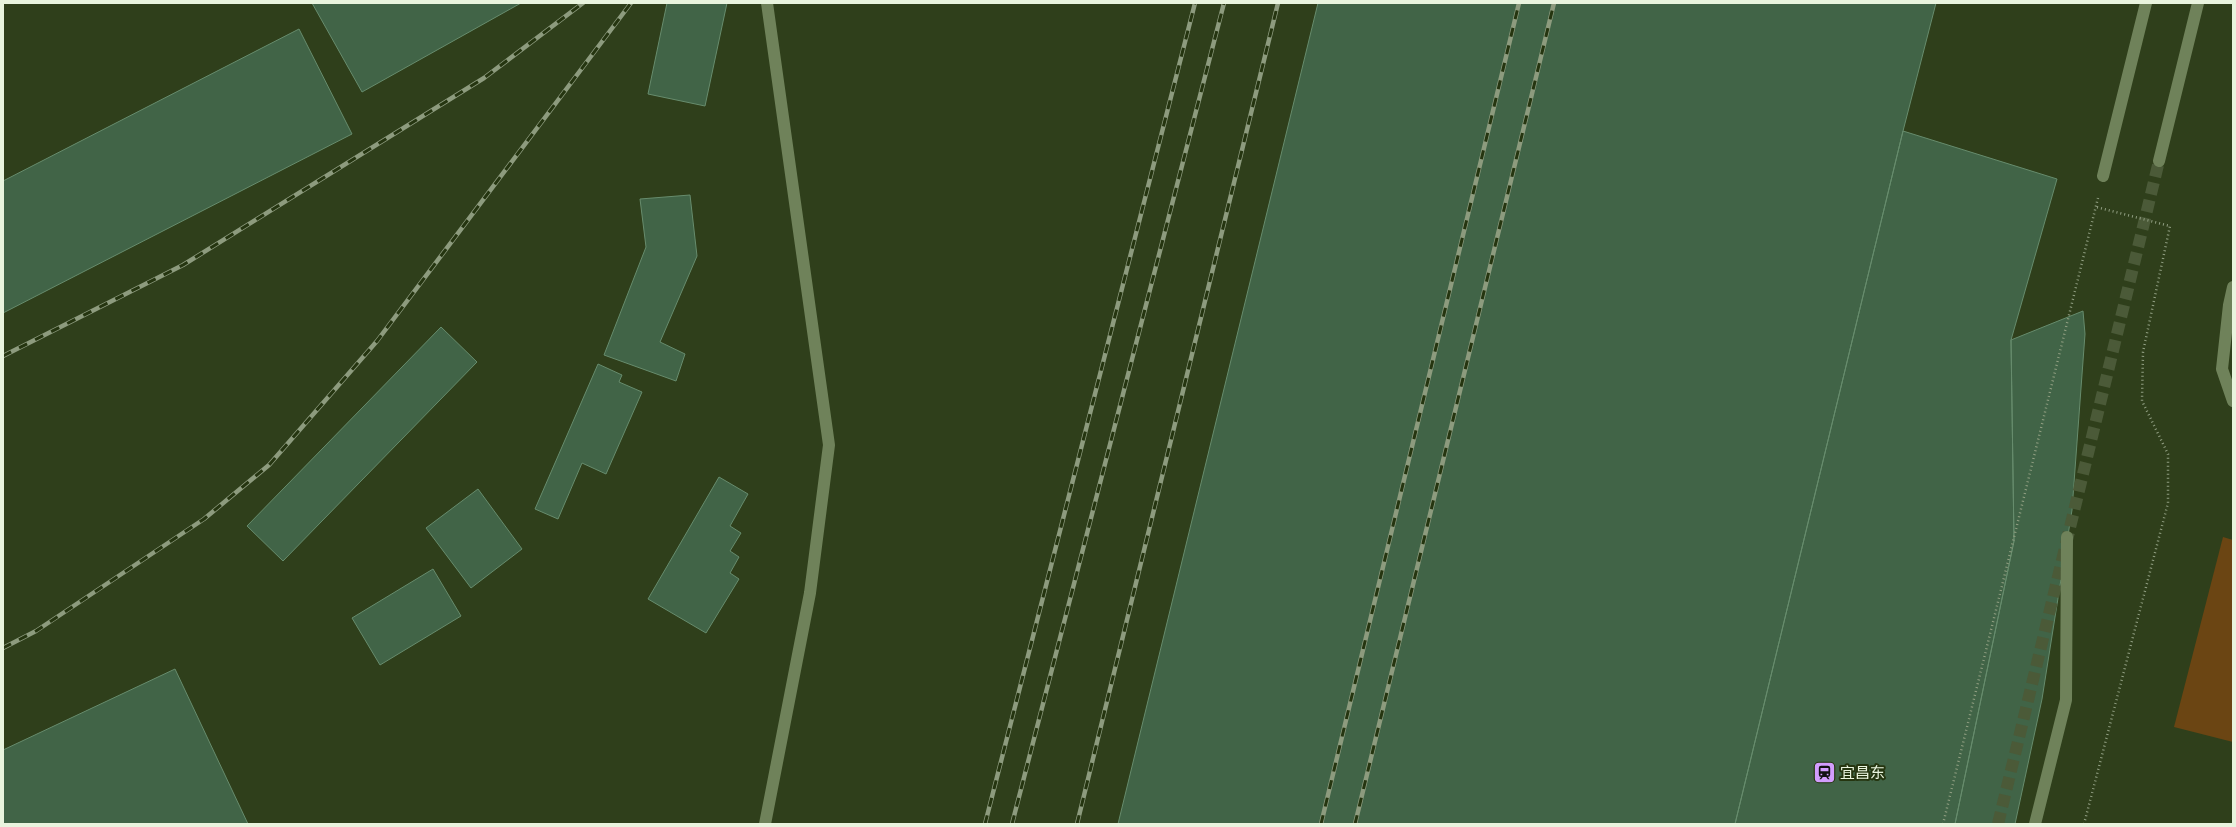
<svg xmlns="http://www.w3.org/2000/svg" width="2236" height="827" font-family="Signika,'Noto Sans SC',sans-serif">
	<style>
		.green { fill: #6b4513 }
		.building { fill: #416447; stroke: #678c6d }
		.lines { fill: none; stroke-linecap: round; stroke-linejoin: round }
		.tertiary-tunnel { stroke: #4b5a38; stroke-width: 12; stroke-dasharray: 12 6; stroke-linecap: butt }
		.path { stroke: #919f82; stroke-width: 2.5; stroke-dasharray: 1 3; stroke-linecap: butt }
		.service { stroke: #6f825a; stroke-width: 12 }
		.pedestrian { stroke: #6f825a; stroke-width: 12 }
		.minor { stroke: #6f825a; stroke-width: 12 }
		.tertiary { stroke: #6f825a; stroke-width: 12 }
		.rail-casing { stroke: #8d9b7e; stroke-width: 4.5 }
		.rail { stroke: #253510; stroke-width: 3; stroke-dasharray: 9; stroke-linecap: butt }
		.labels { text-anchor: middle; stroke-width: 4; stroke-linejoin: round; paint-order: stroke }
		.poi-label { font-size: 15px; fill: #e9f4de; stroke: #253510; text-anchor: start }
	</style>
	<rect width="100%" height="100%" fill="#2f3f1b"/>
	<path class="green" d="M2223,537L2233,540V742L2174,727Z"/>
	<path class="building" d="M312,3H521L362,92Z
		M667,3H727L705,106L648,94Z
		M1318,3H1936L1903,131L1735,824H1118Z
		M299,29L352,134L3,313V181Z
		M1903,131L2057,179L2011,340L2014,541L1955,824H1735Z
		M690,195L697,256L660,342L685,354L676,381L604,355L646,247L640,199Z
		M2083,311L2085,334L2072,510L2042,699L2015,824H1955L2014,541L2011,340Z
		M441,327L477,362L283,561L247,526Z
		M598,364L622,375L619,382L642,392L606,474L582,463L558,519L535,509Z
		M719,477L748,494L730,526L741,533L730,551L739,557L730,573L739,579L706,633L648,599Z
		M478,489L522,549L471,588L426,528Z
		M433,569L461,616L380,665L352,618Z
		M175,669L248,824H3V750Z"/>
	<g class="lines">
		<path class="tertiary-tunnel" d="M1998,824L2159,161"/>
		<path class="path" d="M1943,824L2098,198
			M2084,824L2168,503V454L2142,401L2143,352L2170,226L2096,207"/>
		<path class="service" d="M2233,287L2229,305L2222,369L2233,401"/>
		<path class="pedestrian" d="M2103,176L2146,3"/>
		<path class="minor" d="M765,824L810,593L829,445L767,3"/>
		<path class="tertiary" d="M2159,161L2198,3
			M2035,824L2066,700L2067,537"/>
		<defs>
			<path id="rail" d="M3,356L183,265L484,78L583,3
				M3,648L36,631L204,519L269,465L377,341L631,3
				M985,824L1195,3
				M1012,824L1224,3
				M1077,824L1278,3
				M1321,824L1519,3
				M1355,824L1554,3"/>
		</defs>
		<use href="#rail" class="rail-casing"/>
		<use href="#rail" class="rail"/>
	</g>
	<defs>
		<symbol id="station-square" viewBox="-11 -11 22 22"><rect x="-9" y="-9" width="18" height="18" rx="4" fill="#d29dfd" stroke="#253510"/><path d="M-3-6H3Q5-6 5-4V2Q5 4 3 4L4.5 6H3L1.5 4h-3L-3 6H-4.5L-3 4Q-5 4-5 2V-4Q-5-6-3-6ZM-3.5-4v3h7v-3ZM-3.5 1v1.5H-2V1ZM2 1v1.5H3.5V1Z" fill="#111"/></symbol>
	</defs>
	<g fill-rule="evenodd">
		<use href="#station-square" x="1812" y="760" width="25" height="25"/>
	</g>
	<g class="labels">
		<g class="poi-label">
			<text x="1840" y="778">宜昌东</text>
		</g>
	</g>
	<rect width="2236" height="827" fill="none" stroke="#e9f4de" stroke-width="8"/>
</svg>
